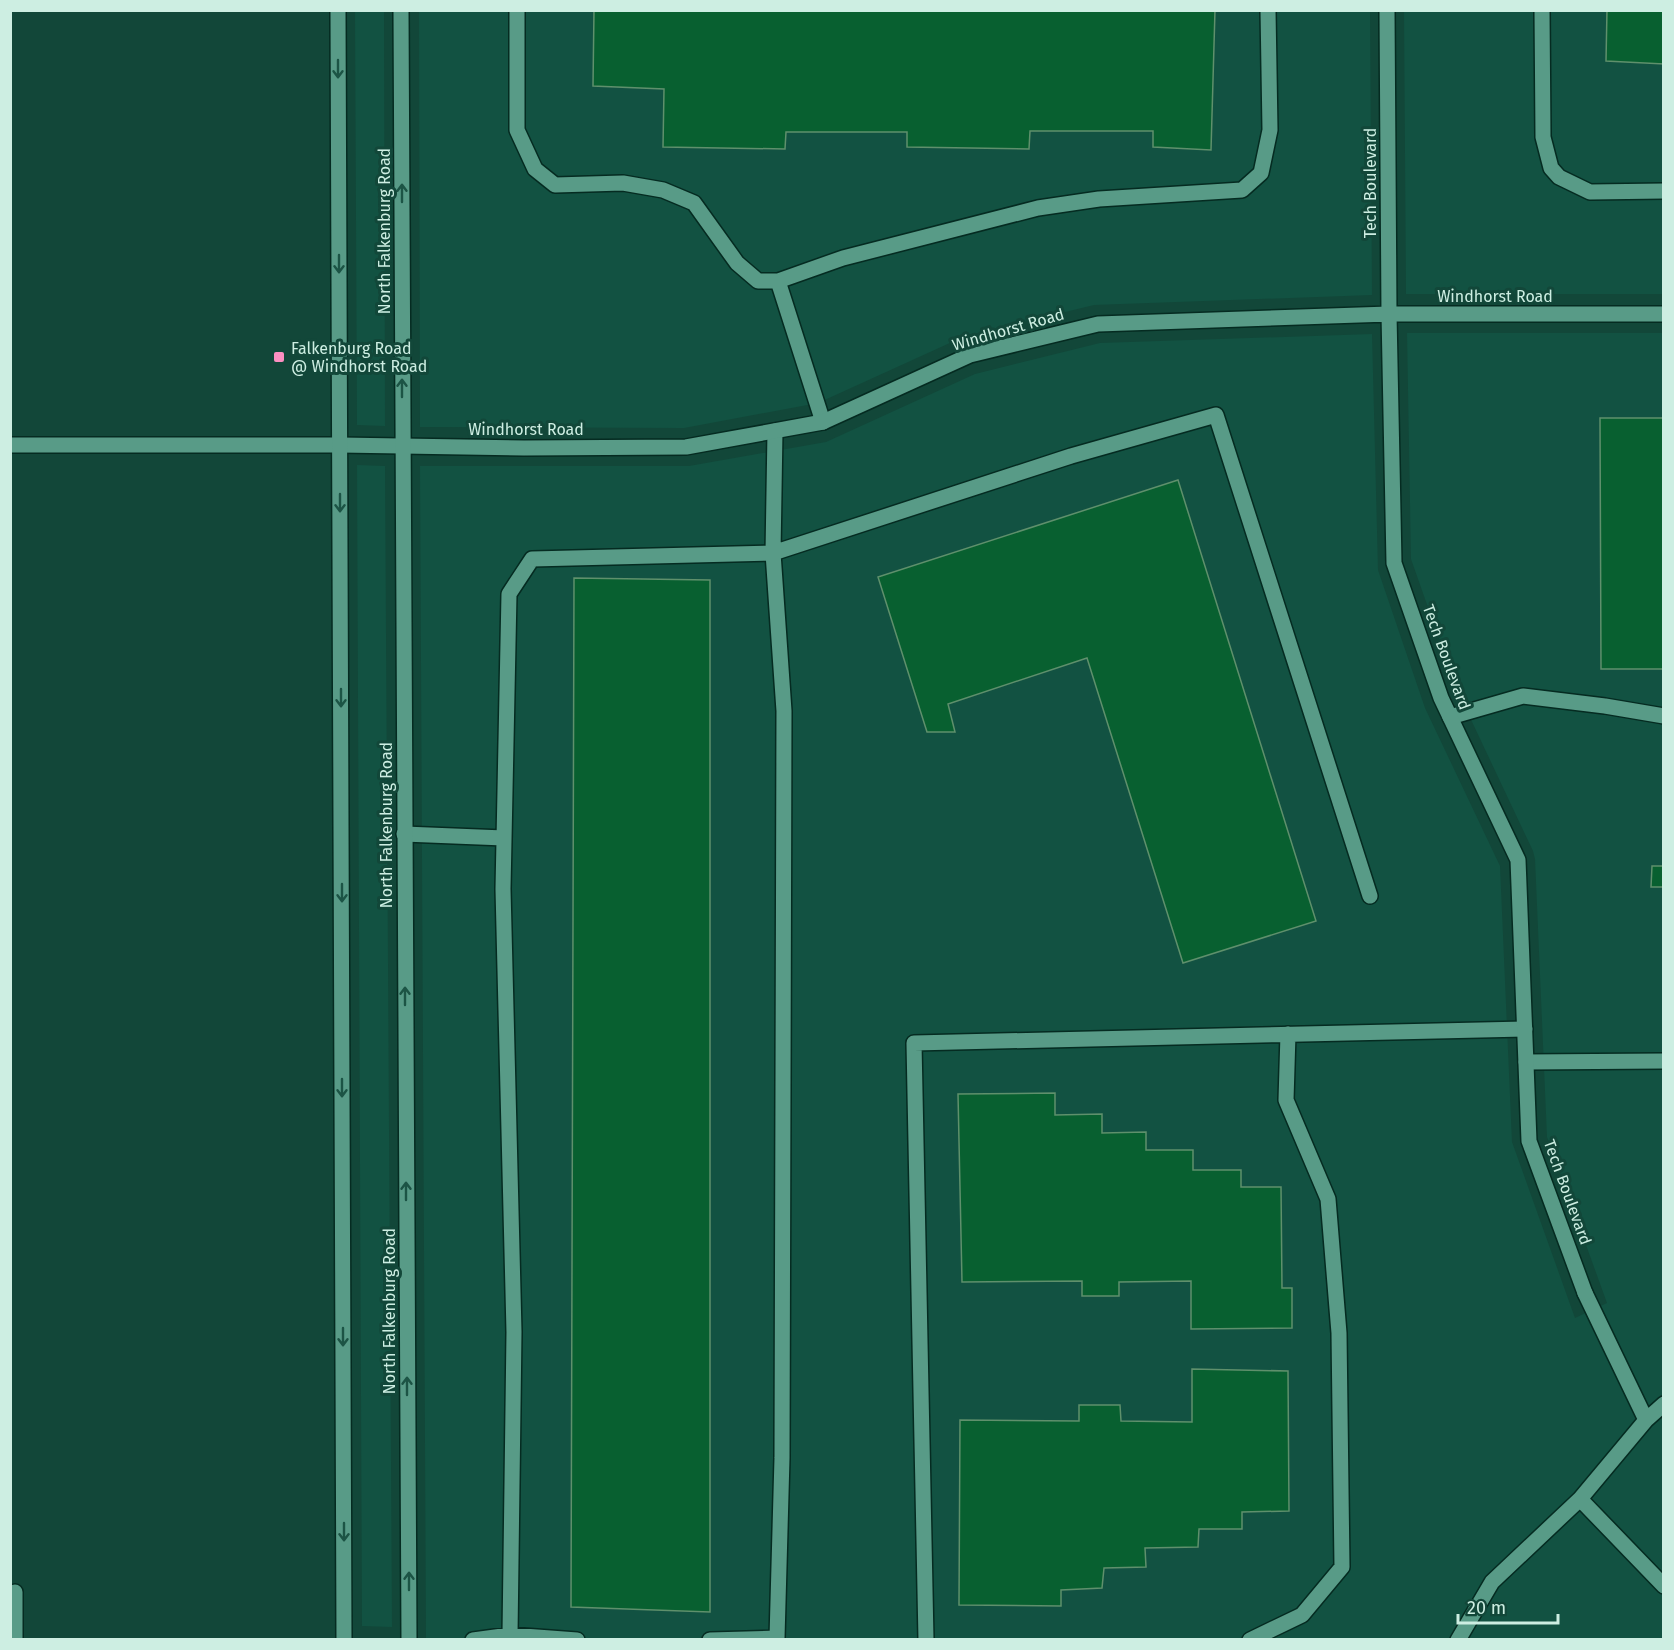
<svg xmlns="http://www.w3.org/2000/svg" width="1674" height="1650" font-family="'Fira Sans',sans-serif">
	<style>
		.built { fill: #125242 }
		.building { fill: #086030; stroke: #5f906c; stroke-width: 1.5 }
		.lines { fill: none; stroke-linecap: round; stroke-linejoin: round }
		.service-casing { stroke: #052b21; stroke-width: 18 }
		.minor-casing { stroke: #052b21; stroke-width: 18 }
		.tertiary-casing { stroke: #052b21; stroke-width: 18 }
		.service { stroke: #589b87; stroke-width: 15 }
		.minor { stroke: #589b87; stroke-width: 15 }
		.tertiary { stroke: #589b87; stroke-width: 15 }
		.oneway { stroke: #1c5445 }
		.poi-dot { fill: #fc8fc1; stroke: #124739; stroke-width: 2 }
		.labels { text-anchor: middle; stroke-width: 6; stroke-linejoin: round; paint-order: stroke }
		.street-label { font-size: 16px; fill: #cdeee2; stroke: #124739 }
		.poi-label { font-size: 16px; fill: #cdeee2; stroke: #124739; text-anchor: start }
	</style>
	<rect width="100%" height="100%" fill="#124739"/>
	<path class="built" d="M355,11H384L385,426L357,425Z
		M419,11H1370L1372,295L1094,305L963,337L818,403L684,428L420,427Z
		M1404,11H1663V294H1406Z
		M1407,333H1663V1639H426L420,466H689L826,442L975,374L1100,343L1372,334L1378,570L1425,708L1500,866L1512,1142L1575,1318L1607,1303L1547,1137L1535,859L1533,851L1457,690L1411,559Z
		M357,465L385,466L392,1627L362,1626Z"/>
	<path class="building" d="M594,10H1215L1211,150L1153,147V131H1030L1029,149L907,147V132H786L785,149L663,147L664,89L593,86Z
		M1607,10H1664V64L1606,61Z
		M1600,418H1664V669H1601Z
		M1178,480L1316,921L1183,963L1087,658L948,704L955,732H927L878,577Z
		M574,578L710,580V1612L571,1607Z
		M1652,866H1664V887H1651Z
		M1055,1093V1115L1102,1114V1133L1146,1132V1150H1193V1170H1241V1187H1281L1282,1288H1292V1328L1191,1329V1281L1119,1282V1296H1082V1281L962,1282L958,1094Z
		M1192,1369L1288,1371L1289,1511L1242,1512V1529H1199L1198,1547L1145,1548L1146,1567L1104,1568L1102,1588L1061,1590V1606L959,1605L960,1420L1079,1421V1405H1120L1121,1421L1192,1422Z"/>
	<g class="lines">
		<defs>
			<path id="service" d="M517,10V130L535,169L555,185L623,183L663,190L694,203L737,263L758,281H778L823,422
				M1542,10L1543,137L1551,168L1559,177L1590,192L1664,191
				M778,281L843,258L1038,208L1099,199L1242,190L1261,173L1270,130L1268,10
				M10,445H340
				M1450,717L1523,696L1605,706L1664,716
				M404,834L504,838
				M1526,1062L1664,1061
				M1646,1420L1664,1404
				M1580,1499L1664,1586
				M510,1635L577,1640
				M15,1640V1592
				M473,1640L510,1635L514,1332L503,889L509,594L532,559L773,553L775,431
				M710,1640L777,1638L782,1458L784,711L773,553L1071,456L1216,415L1370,896
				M926,1640L914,1043L1525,1029
				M1250,1640L1302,1615L1342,1567L1339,1333L1328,1199L1286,1100L1288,1034
				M1458,1640L1492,1582L1580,1499L1646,1420L1585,1293"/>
			<path id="minor" d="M1387,10L1389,314L1394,563L1441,698L1518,860L1529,1141L1585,1293
				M340,445L524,448L686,447L823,422L970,355L1098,324L1389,314H1664"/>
			<path id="tertiary" d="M338,10L344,1640
				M401,10L409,1640"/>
		</defs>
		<use href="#service" class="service-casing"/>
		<use href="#minor" class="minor-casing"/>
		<use href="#tertiary" class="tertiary-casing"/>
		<use href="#service" class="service"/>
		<use href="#minor" class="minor"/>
		<use href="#tertiary" class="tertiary"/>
	</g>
	<defs><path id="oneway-shaft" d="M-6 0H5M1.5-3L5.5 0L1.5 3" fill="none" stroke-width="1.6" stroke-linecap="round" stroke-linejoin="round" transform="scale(1.5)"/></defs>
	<g class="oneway">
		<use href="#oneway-shaft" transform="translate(338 69) rotate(90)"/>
		<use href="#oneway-shaft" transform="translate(402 193) rotate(-90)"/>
		<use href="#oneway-shaft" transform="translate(339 264) rotate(90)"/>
		<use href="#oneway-shaft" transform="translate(402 388) rotate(-90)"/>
		<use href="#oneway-shaft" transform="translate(340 503) rotate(90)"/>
		<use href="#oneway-shaft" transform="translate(341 698) rotate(90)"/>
		<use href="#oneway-shaft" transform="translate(342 893) rotate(90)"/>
		<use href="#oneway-shaft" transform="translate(405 996) rotate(-90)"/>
		<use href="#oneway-shaft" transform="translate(342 1088) rotate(90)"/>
		<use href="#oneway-shaft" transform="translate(406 1191) rotate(-90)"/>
		<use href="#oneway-shaft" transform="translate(343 1337) rotate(90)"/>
		<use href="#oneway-shaft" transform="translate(407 1386) rotate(-90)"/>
		<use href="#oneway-shaft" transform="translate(344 1532) rotate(90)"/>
		<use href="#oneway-shaft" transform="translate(409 1581) rotate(-90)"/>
	</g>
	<rect class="poi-dot" x="273" y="351" width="12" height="12" rx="3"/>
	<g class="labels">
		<g class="street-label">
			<text transform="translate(1370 183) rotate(-90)" y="6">Tech Boulevard</text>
			<text transform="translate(384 231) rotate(-90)" y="6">North Falkenburg Road</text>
			<text x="1495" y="302">Windhorst Road</text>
			<text transform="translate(1008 329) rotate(-16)" y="6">Windhorst Road</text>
			<text x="526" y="435">Windhorst Road</text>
			<text transform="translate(1447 657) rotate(70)" y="6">Tech Boulevard</text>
			<text transform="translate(386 825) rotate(-90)" y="6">North Falkenburg Road</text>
			<text transform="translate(1568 1192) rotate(70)" y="6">Tech Boulevard</text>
			<text transform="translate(389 1311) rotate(-90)" y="6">North Falkenburg Road</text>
		</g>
		<g class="poi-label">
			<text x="291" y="354">Falkenburg Road<tspan x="291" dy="18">@ Windhorst Road</tspan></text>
		</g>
	</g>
	<rect width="1674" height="1650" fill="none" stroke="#cdeee2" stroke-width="24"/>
	<path d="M1458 1614v9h100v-9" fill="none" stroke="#cdeee2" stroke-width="3"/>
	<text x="1467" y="1614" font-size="18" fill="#cdeee2" stroke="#124739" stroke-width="4.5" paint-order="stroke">20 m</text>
</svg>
